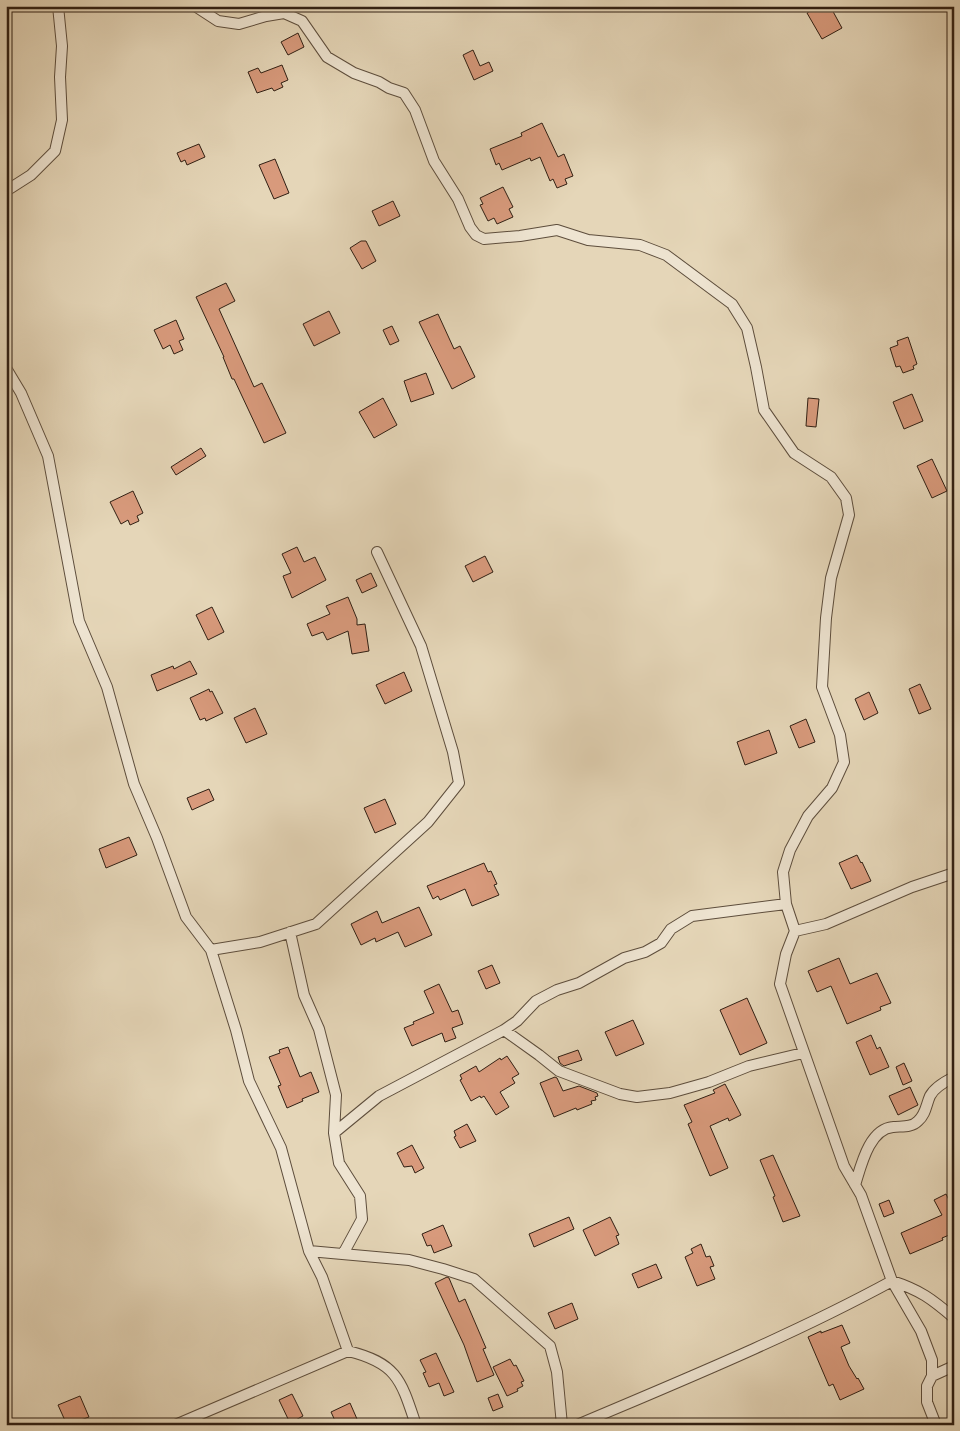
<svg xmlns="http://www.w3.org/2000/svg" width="960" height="1431" font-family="'Libre Bodoni',serif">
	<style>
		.building { fill: #d89a7c; stroke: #301f13 }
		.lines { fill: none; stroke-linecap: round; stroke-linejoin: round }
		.street-casing { stroke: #5d4d3c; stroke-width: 12 }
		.street { stroke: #eee4d1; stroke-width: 10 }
	</style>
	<rect width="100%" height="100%" fill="#e5d6b8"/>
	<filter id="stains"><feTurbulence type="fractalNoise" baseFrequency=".004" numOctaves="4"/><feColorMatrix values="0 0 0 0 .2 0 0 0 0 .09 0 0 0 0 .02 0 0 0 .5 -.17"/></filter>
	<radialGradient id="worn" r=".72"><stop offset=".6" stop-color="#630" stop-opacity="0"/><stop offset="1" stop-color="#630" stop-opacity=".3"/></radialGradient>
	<path class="building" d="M819,6H830L842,28L822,39L807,13Z
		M298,33L304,47L288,55L281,42Z
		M473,50L480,66L489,62L493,71L474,80L463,55Z
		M282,65L288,80L281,83L283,87L274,91L272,88L257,93L248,72L258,68L261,73Z
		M542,123L558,157L564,154L573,176L565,179L567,184L557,188L553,179L550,181L540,157L531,161L530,158L502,170L499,163L496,165L490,149L522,136L521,133Z
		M199,144L205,157L187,165L185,160L181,162L177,153Z
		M275,159L289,193L274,199L259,165Z
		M503,187L513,207L509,209L513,217L497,224L494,218L488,221L480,205L483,204L480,198Z
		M393,201L400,216L379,226L372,211Z
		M361,241H366L376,261L362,269L350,248Z
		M226,283L235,301L219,309L254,387L262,383L286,433L264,443L234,379H232L223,357H224L196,297Z
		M329,311L340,333L314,346L303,324Z
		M438,314L454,349L460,346L475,377L452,389L419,322Z
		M176,320L184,339L179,341L183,350L174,354L170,345L163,349L154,330Z
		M392,326L399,341L390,345L383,330Z
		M908,337L917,364L913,366L914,369L903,373L900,366L896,367L890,348L898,345L897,341Z
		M426,373L434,394L411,402L404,381Z
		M912,394L923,421L904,429L893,402Z
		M383,398L397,425L374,438L359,412Z
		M808,398L819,399L816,427L806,426Z
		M201,448L206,456L176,475L171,467Z
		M932,459L947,491L932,498L917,466Z
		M133,491L143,513L137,516L139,521L130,525L128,520L121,524L110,502Z
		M297,547L304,562L315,557L326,580L292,598L283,576L291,573L282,554Z
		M485,556L493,572L473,582L465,566Z
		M371,573L377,586L362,593L356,580Z
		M348,597L357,619V625L365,624L369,651L352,654L348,631L327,640L323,632L312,636L307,624L330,614L326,606Z
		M212,607L224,632L208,640L196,615Z
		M190,661L197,674L157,691L151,675L173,666L174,669Z
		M404,672L412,691L385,704L376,685Z
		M920,684L931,709L919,714L909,689Z
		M209,689L210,692L212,691L223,713L206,721L205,718L200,720L190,698Z
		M869,692L878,713L864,720L855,699Z
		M255,708L267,734L246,743L234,718Z
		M806,719L815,742L799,748L790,726Z
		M769,730L777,753L745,765L737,742Z
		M209,789L214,800L192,810L187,798Z
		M385,799L396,824L375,833L364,808Z
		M129,837L137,855L106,868L99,849Z
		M857,855L861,863L862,862L871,881L851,889L839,863Z
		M484,863L488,872L491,871L497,884L494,885L499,895L472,906L465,889L440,900L438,896L433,899L427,886Z
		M419,907L432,935L405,947L398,932L376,942L375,938L361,945L351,924L377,911L382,923Z
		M839,958L850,984L877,973L891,1003L880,1007L881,1010L847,1024L831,986L817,992L808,971Z
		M492,965L500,983L486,989L478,971Z
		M439,984L452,1012L458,1010L463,1024L452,1028L456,1038L445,1042L442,1033L412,1046L404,1028L414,1024L413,1022L434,1013L424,991Z
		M747,998L767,1043L740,1055L720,1010Z
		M633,1020L644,1044L616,1056L605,1032Z
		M871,1035L877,1049L880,1047L889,1067L870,1075L856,1042Z
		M288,1047L300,1077L311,1072L319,1092L302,1099L303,1101L287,1108L278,1086L281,1085L269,1057L280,1053L279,1050Z
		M578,1050L582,1060L564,1066L560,1063L558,1057Z
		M507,1056L519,1074L512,1078L515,1083L500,1092L509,1107L496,1115L484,1096L481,1098L480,1096L471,1101L460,1080L462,1079L460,1075L476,1066L479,1072L500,1058L501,1060Z
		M904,1063L912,1081L903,1085L896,1067Z
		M555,1077L557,1078L563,1091L579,1086L597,1093L598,1096L595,1097L596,1100L591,1101L592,1104L577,1110L576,1108L554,1117L540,1083Z
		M725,1084L741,1115L729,1121L728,1118L710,1126L728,1168L710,1176L688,1124L692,1122L684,1105L715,1093L713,1090Z
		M910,1087L918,1105L898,1115L889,1096Z
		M467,1124L476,1141L460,1148L454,1137L456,1136L454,1131Z
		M412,1145L424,1168L415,1173L412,1166L404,1167L397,1153Z
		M773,1155L800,1216L783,1222L773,1197L775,1196L760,1160Z
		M946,1194L954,1210V1233L942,1238L943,1240L910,1254L901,1233L942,1215L934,1200Z
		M889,1200L894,1213L884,1217L879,1204Z
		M569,1217L574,1229L534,1247L529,1234Z
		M610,1217L619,1235L616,1236L619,1244L595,1256L583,1230Z
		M443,1225L452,1246L434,1253L431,1245L427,1246L422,1234Z
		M701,1244L706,1257L710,1256L714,1266L710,1267L715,1279L697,1286L685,1257L693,1253L691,1249Z
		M656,1264L662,1278L638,1288L632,1274Z
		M447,1277L449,1278L459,1302L465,1299L486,1348L483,1349L494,1375L477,1382L464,1345L435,1283Z
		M572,1303L578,1319L555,1329L548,1313Z
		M842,1325L850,1343L841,1347L849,1366L857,1379L858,1378L864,1389L840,1400L833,1384L829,1386L808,1337L821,1331V1333Z
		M436,1353L454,1392L444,1396L439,1383L429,1387L423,1373L426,1372L420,1360Z
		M510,1359L514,1366L516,1365L524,1381L521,1382L523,1386L517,1389L518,1391L507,1396L493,1367Z
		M292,1394L303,1416L290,1423L279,1400Z
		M498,1394L503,1407L493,1411L488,1398Z
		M80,1396L89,1417L67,1425L58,1405Z
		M350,1403L357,1419L345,1425H337L331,1412Z"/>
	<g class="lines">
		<defs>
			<path id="street" d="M195,6L218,21L239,24L266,16L284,13L302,21L327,57L354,73L379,82L389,88L404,93L415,110L434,161L458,199L470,227L476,235L484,239L520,236L557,230L588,240L640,245L666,255L732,304L747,328L756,367L764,410L794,453L831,477L846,498L849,515L831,578L826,618L822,687L840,735L844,762L832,788L808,816L790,850L783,872L786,904L795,931L786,954L780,984L844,1166L861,1195L892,1281L921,1331L932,1360V1376L927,1386V1402L936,1425
				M6,191L31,175L55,151L62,120L60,77L62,46L58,6
				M6,368L21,393L48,456L79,621L107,687L134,784L157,838L186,917L211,950L236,1030L249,1081L281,1148L309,1251L322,1277L348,1351
				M795,931L826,924L912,887L954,873
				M290,932L304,995L319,1029L336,1095L334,1133L339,1163L360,1196L362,1219L343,1254
				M211,950L260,942L316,924L428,822L459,783L453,752L421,646L377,552
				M504,1030L539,1055L559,1071L620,1094L637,1097L670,1093L709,1082L749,1066L803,1053
				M334,1133L379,1096L504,1030L517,1021L536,1001L557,990L579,983L624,958L645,952L661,943L671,929L692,916L786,904
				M855,1185C861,1166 869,1129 893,1127C902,1126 911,1128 918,1121C926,1114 926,1105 930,1096C934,1088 946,1081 954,1077
				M309,1251L409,1260L443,1269L474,1279L550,1346L557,1372L562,1425
				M932,1376L954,1366
				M175,1425L348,1351C397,1363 401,1380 416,1425
				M577,1425C683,1380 791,1336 892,1281C920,1290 932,1299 954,1318"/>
		</defs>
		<use href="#street" class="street-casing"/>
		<use href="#street" class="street"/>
	</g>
	<rect width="960" height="1431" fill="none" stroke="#e5d6b8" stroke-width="25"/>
	<rect x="8" y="8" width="945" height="1416" fill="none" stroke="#301f13" stroke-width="2.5"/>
	<rect x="12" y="12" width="935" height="1406" fill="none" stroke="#301f13"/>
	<rect width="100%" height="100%" filter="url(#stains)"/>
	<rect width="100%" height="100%" fill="url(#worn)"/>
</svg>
